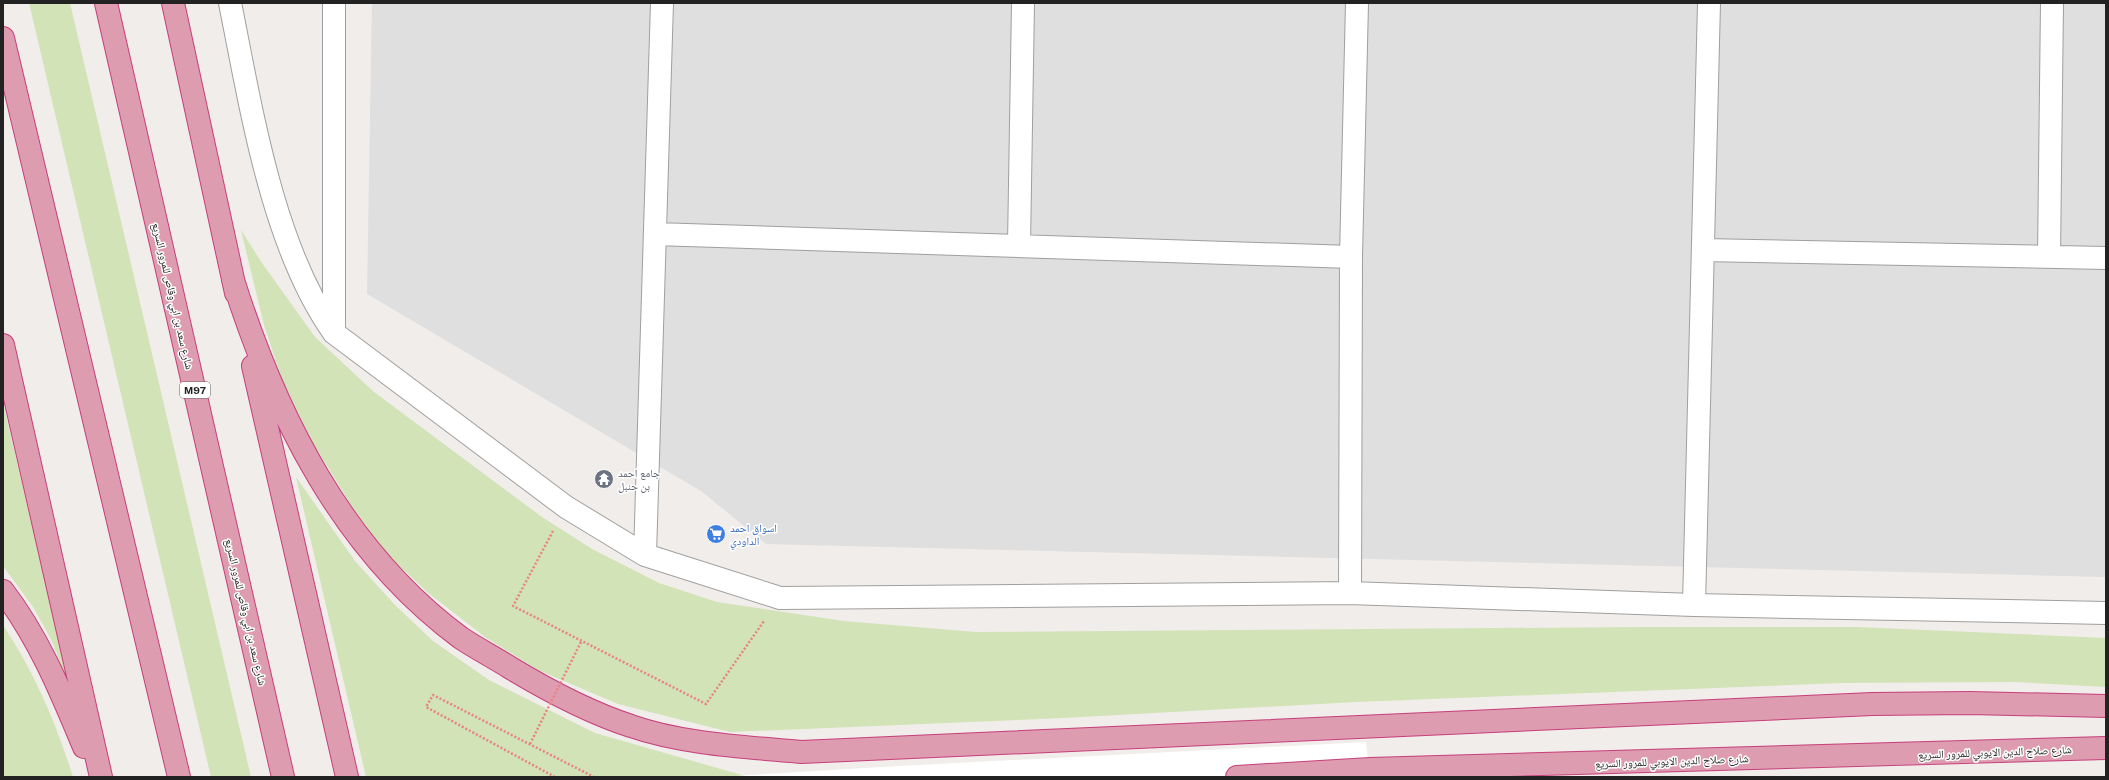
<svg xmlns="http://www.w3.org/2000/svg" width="2109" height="780" font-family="'Public Sans','Noto Naskh Arabic',sans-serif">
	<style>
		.residential { fill: #dfdfdf }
		.grass { fill: #d1e3b7 }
		.pier { fill: #fff }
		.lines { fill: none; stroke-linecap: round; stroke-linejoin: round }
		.minor-casing { stroke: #9f9f9f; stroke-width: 24 }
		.highway-casing { stroke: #c63f7b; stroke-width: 24 }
		.path { stroke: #e98282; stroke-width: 2.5; stroke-dasharray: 2 2; stroke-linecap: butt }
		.minor { stroke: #fff; stroke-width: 22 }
		.highway { stroke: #dd9caf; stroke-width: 22 }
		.path-bridge { stroke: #e98282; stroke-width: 2.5; stroke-dasharray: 2 2; stroke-linecap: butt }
		.labels { text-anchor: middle; stroke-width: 3; stroke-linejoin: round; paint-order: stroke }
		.shield { fill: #fff; stroke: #646464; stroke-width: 1 }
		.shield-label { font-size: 10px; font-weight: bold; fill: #222 }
		.street-label { font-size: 11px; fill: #222; stroke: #fff }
		.worship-label { font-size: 11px; fill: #5b616d; stroke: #fff; text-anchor: start }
		.shop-label { font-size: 11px; fill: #366cbe; stroke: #fff; text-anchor: start }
	</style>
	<rect width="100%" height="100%" fill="#f1edea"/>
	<path class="residential" d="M372,3H2106V577L766,544L701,491L367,294Z"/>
	<path class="grass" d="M29,3H70L251,777H211Z
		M241,230L262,263L315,337L374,392L542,517L592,549L659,583L717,602L844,621L976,632L1641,627H1857L2106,638V687L2014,682L1842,683L1356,702L1063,718L730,732L618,704L538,670L485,637L427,592L388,555L353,508L313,443L282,379L264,325Z
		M3,403L70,687L51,639L33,607L3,566Z
		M296,477L355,561L395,605L433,641L489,680L595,733L749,777H366Z
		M3,625C35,673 56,723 73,777H3Z"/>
	<path class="pier" d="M1366,742L1370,777H718L898,766Z"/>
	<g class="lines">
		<defs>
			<path id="minor" d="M230,3C251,107 272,246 334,333L566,507L645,555L780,598L1350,593L1694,605L2106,613
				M334,3V333
				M655,234L1351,257
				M1019,245L1023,3
				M1703,250L2106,258
				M2049,257L2052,3
				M645,555L662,3
				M1350,593L1351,257L1357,3
				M1694,605L1709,3"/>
			<path id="highway" d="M106,3L283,777
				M173,3L236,293
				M3,38L179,777
				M233,280C276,416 343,551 461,638C476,648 493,657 509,667C547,690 588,712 631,726C682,744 747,747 801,752L1872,704L1970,703L2106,706
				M3,345L101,777
				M253,366L347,777
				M3,591C39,638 61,692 84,747
				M1237,777L1370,769L2106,748"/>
		</defs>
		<use href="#minor" class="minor-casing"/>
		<use href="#highway" class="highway-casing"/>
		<path class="path" d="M553,531L513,606L706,704L764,621
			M555,777L426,707L433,695L594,777"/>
		<use href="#minor" class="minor"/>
		<use href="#highway" class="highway"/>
		<path class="path-bridge" d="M530,744L581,642"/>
	</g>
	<defs>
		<symbol id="temple-disc" viewBox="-11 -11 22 22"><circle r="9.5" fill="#6b7280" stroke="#fff"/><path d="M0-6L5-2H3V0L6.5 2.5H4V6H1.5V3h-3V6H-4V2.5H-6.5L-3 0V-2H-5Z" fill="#fff"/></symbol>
		<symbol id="supermarket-disc" viewBox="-11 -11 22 22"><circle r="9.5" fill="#3f7fe0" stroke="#fff"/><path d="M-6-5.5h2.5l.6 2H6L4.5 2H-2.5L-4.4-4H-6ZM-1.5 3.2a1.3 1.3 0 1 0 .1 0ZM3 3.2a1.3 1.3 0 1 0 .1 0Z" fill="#fff"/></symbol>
	</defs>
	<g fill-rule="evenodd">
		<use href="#temple-disc" x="593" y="468" width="22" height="22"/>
		<use href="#supermarket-disc" x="705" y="523" width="22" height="22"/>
	</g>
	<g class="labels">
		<rect class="shield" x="180" y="382" width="30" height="16" rx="3"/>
		<g class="shield-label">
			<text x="195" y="394">M97</text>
		</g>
		<g class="street-label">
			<text transform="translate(173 296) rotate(77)" y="4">شارع سعد بن ابي وقاص للمرور السريع</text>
			<text transform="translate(246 612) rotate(77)" y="4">شارع سعد بن ابي وقاص للمرور السريع</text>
			<text transform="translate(1995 752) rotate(-2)" y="4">شارع صلاح الدين الايوبي للمرور السريع</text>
			<text transform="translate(1672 761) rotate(-2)" y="4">شارع صلاح الدين الايوبي للمرور السريع</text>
		</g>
		<g class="worship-label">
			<text x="618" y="477">جامع احمد<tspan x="618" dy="13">بن حنبل</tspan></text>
		</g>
		<g class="shop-label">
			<text x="730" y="532">اسواق احمد<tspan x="730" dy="13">الداودي</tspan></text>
		</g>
	</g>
	<rect width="2109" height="780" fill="none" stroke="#222222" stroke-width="8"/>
</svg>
